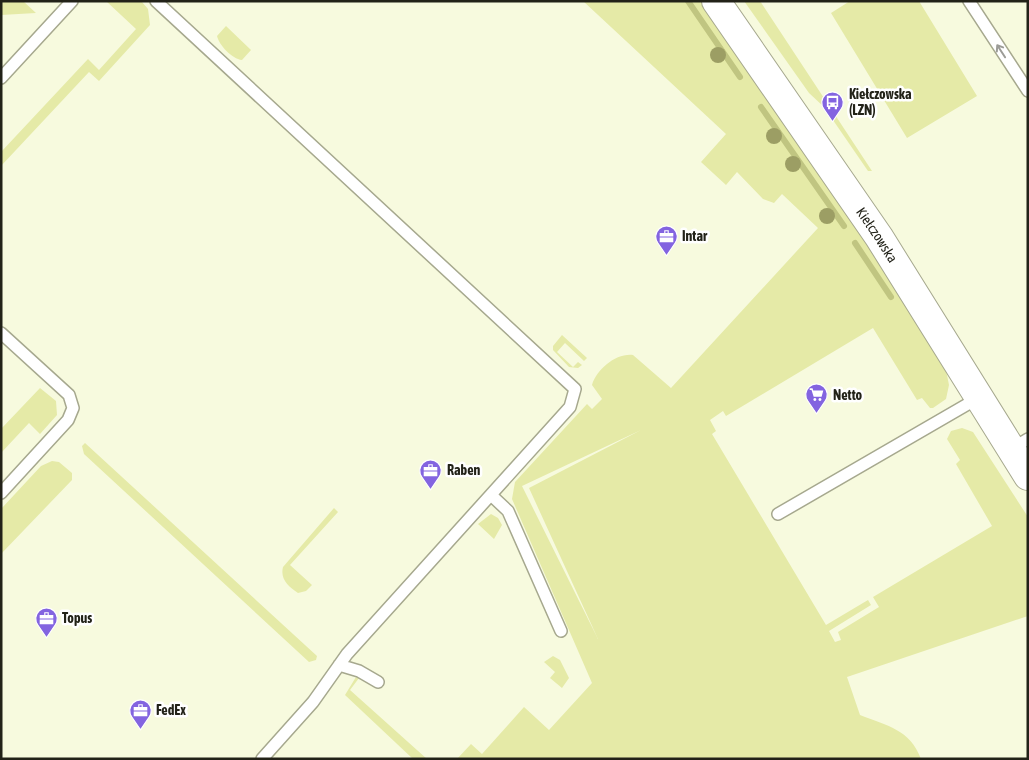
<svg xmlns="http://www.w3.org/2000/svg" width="1029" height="760" font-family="'Asap Condensed',sans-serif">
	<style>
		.green { fill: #e5eaa7; fill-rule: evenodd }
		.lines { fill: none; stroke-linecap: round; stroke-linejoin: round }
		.stream { stroke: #c0c581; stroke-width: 6 }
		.service-casing { stroke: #a6a88e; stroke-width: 14 }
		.tertiary-casing { stroke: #a6a88e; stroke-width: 30 }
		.service { stroke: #fff; stroke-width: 11 }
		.tertiary { stroke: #fff; stroke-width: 28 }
		.tree { fill: #9c9e64 }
		.oneway { stroke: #9c9c97 }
		.labels { text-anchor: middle; stroke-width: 5; stroke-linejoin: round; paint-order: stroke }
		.poi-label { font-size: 14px; font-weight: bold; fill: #222218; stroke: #fff; text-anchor: start }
		.street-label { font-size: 14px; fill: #222218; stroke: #fff }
	</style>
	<rect width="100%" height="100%" fill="#f7fade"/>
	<path class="green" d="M1,1H23L36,13L1,15Z
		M106,1L142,2L148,9L150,25L99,81L89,72L1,166V152L88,59L99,70L136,29Z
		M583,1H703L898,282L946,370L949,385L946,399L933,408H930L922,398L917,400L873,328L726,416L723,411L710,420L716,431L712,434L826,625L868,600L871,605L829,631L835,642L841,640L838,632L879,607L873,597L992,526L956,464L960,460L947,439L951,431L962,428L973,432L1028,517V616L847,677L860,715C887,726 910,729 921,759H457L471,744L482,754L524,707L549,730L592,683L512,499L515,482L587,404L592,409L602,399L592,385C597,369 616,353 633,355L671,388L818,228L782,194L774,203L763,199L737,172L726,185L701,162L726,134ZM641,430L529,488L598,639L522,486Z
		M744,1H760L872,171H868L824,107L809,93Z
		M850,1H919L977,96L907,138L831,13Z
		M226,26L251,50L242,60C232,59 219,45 217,36Z
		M562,335L587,358L584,361L565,343L557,352L573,367L578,362L582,365L578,368L569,367L553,350V346Z
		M40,388L56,401L57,415L40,434L29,423L1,453V429Z
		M85,443L317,656L316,660L309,662L84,454L82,446Z
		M52,461L59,462L72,473V480L1,554V509L41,466Z
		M334,508L338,512L290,565L312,585L306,591L298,593C288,586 280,579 283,567Z
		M491,514L498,518L502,525L494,539L478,524Z
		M553,656L560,660L569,678L562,688L550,678L555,672L544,662Z
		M356,677L359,678L350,690L427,759H413L345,695Z"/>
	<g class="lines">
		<path class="stream" d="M688,1L740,77
			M761,107L844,226
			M855,243L891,297"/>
		<defs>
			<path id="service" d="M156,1L575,389L570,407L347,654L313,702L262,759
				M969,1L1028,91
				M1,78L72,1
				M1,333L69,395L73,408L68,420L1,493
				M1011,449L1028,439
				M491,495L508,511L561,631
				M778,514L980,397
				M339,665L359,671L378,682"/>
			<g id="tertiary">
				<path id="s1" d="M716,1L879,237L1028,476"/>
			</g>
		</defs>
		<use href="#service" class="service-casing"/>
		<use href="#tertiary" class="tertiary-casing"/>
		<use href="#service" class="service"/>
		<use href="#tertiary" class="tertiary"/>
	</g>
	<g class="tree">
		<circle cx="718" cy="55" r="8"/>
		<circle cx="774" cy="136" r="8"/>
		<circle cx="793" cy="164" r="8"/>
		<circle cx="827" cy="216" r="8"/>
	</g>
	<defs><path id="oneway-shaft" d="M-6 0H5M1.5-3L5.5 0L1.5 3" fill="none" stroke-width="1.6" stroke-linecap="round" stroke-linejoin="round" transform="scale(1.25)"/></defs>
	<use class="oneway" href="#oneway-shaft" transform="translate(1001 51) rotate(-123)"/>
	<defs>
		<symbol id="bus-pin" viewBox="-11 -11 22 30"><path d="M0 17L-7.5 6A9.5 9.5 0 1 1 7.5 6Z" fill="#8364e0" stroke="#fff"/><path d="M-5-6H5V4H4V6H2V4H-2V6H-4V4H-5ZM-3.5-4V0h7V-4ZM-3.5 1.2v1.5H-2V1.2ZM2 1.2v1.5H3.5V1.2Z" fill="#fff"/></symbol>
		<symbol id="office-pin" viewBox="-11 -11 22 30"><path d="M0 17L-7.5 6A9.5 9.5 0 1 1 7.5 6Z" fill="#8364e0" stroke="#fff"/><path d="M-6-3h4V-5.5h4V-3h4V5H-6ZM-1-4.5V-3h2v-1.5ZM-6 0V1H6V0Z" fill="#fff"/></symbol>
		<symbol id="supermarket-pin" viewBox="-11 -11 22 30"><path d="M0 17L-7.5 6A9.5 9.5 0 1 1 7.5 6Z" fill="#8364e0" stroke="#fff"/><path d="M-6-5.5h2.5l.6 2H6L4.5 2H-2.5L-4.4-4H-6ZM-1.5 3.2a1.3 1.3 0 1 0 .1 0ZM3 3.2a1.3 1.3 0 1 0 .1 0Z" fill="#fff"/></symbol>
	</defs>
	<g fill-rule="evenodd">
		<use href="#bus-pin" x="820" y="90" width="25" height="34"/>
		<use href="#office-pin" x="654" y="224" width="25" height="34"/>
		<use href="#supermarket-pin" x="804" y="382" width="25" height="34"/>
		<use href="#office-pin" x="418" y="458" width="25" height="34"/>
		<use href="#office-pin" x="34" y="606" width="25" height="34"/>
		<use href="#office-pin" x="128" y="698" width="25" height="34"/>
	</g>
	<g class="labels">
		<g class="poi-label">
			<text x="849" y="99">Kiełczowska<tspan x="849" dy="16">(LZN)</tspan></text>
			<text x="682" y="241">Intar</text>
			<text x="833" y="400">Netto</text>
			<text x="447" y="475">Raben</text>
			<text x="62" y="623">Topus</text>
			<text x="156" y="715">FedEx</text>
		</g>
		<g class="street-label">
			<text dy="5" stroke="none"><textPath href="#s1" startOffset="284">Kiełczowska</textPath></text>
		</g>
	</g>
	<rect width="1029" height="760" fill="none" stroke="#222218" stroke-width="5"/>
</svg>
